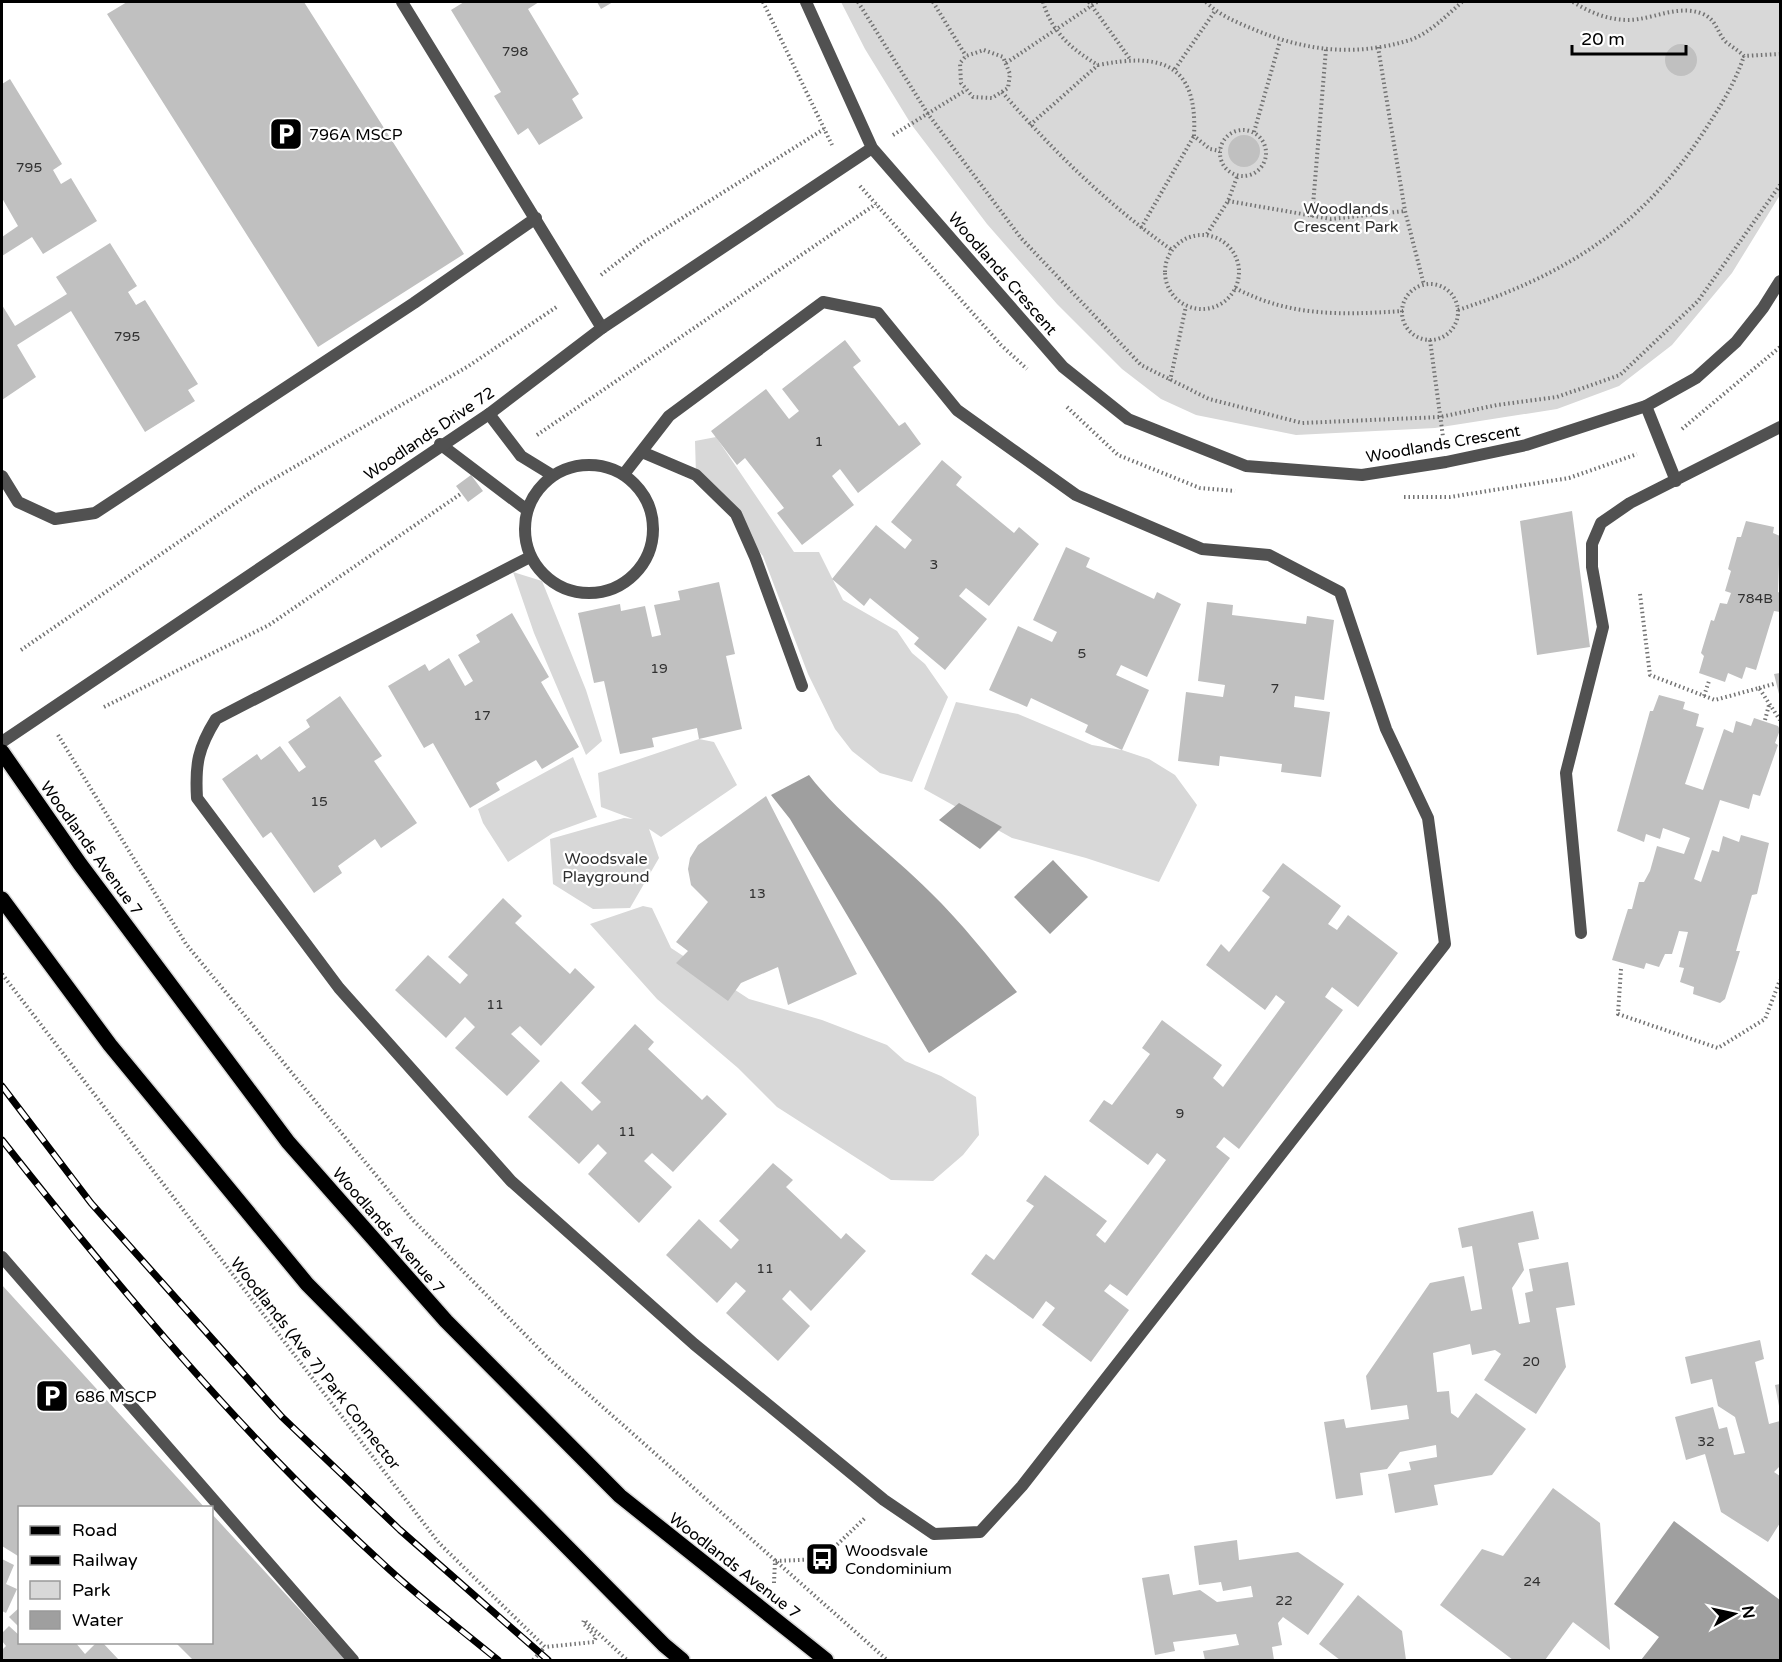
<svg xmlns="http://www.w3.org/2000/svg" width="1782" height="1662" font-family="'Varela Round',sans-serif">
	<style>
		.green { fill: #d8d8d8 }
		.water { fill: #9f9f9f }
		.building { fill: #c0c0c0 }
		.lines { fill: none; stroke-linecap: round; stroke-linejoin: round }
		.primary-casing { stroke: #dbdbdb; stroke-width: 18 }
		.path { stroke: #737373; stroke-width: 4; stroke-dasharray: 1.5 3; stroke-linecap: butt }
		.lane { stroke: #515151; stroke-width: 12 }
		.street { stroke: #515151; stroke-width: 12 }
		.primary { stroke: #000; stroke-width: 15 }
		.rail-casing { stroke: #000; stroke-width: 7 }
		.rail { stroke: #fff; stroke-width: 4.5; stroke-dasharray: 14; stroke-linecap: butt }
		.labels { text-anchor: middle; stroke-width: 4.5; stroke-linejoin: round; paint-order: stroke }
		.number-label { font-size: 14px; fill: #303030 }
		.poi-label { font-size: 16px; fill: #000; stroke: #fff; text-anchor: start }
		.park-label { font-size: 16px; fill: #2f2f2f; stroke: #fff }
		.street-label { font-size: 16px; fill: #000; stroke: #fff }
	</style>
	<rect width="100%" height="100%" fill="#fff"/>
	<path class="green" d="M841,2H1780V195L1732,273L1672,345L1619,386L1557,409L1435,428L1296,435L1196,415L1161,399L1122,369L1057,304L987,224L911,124L865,49Z
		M716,437L794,552H819L843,600L897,631L912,653L925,664L948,697L912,782L880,773L852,751L835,729L808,674L763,556L696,475L695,441Z
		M513,572L542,581L586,690L602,741L586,755L534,633Z
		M956,702L1018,714L1092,745L1122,750L1149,759L1175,775L1197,805L1159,882L1086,858L1012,838L924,789Z
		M699,739L714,742L737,785L661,837L649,829L659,858L630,908L593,909L553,884L550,839L624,818L633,819L601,807L598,773Z
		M573,757L597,817L553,833L508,862L483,823L478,809Z
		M643,906L652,908L671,948L749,999L822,1020L887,1045L905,1061L941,1076L976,1097L979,1135L963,1155L933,1181L891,1180L777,1107L738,1068L657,999L590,924Z"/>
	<path class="water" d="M809,775C843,819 890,852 930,892C962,923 989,958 1017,992L929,1053L790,819L771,795Z
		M959,803L1002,827L980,849L939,820Z
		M1053,860L1088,897L1050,934L1014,897Z
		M1674,1521L1780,1600V1660H1641L1659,1637L1614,1604Z"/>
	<path class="building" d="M127,2H304L464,254L318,347L107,14Z
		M464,2H539L528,9L579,94L572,99L583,118L539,145L528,128L518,135L494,96L501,92L451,10Z
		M597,2H613L601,9Z
		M1665 60a16 16 0 1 1 32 0a16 16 0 1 1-32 0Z
		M10,79L62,164L53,170L61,184L71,178L97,221L43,254L32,237L2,256V237L18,226L2,198V84Z
		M1228 151a16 16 0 1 1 32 0a16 16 0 1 1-32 0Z
		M110,243L137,286L128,292L136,305L145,300L198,384L188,390L195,401L145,432L71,311L17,345L36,377L2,400V305L15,326L67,294L56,277Z
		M845,340L861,361L853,367L899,426L905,422L921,444L858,493L840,469L832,476L854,505L802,545L777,513L784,508L745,458L737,465L711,431L766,389L789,419L799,411L782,389Z
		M942,460L962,477L956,485L1014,533L1019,527L1039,544L989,606L966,588L959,596L987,619L945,670L914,644L919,638L870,598L864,606L832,579L876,525L905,549L912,540L891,522Z
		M471,475L483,491L468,502L456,486Z
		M1572,511L1590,647L1537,655L1520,521Z
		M1746,521L1774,527L1773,533L1780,536L1778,592L1780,593V612L1774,611L1756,670L1746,667L1742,679L1728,673L1725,682L1699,673L1704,656L1701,653L1711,620L1714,621L1720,603L1727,604L1731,593L1725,591L1731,571L1728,569L1737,537H1741Z
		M1066,547L1090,558L1086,567L1154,599L1157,592L1181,604L1147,677L1121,665L1116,675L1149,690L1122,750L1085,732L1088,725L1031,698L1027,707L989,690L1018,626L1052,642L1057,632L1033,620Z
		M719,582L735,654L726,656L742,729L699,739L697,728L652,738L654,747L620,754L604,681L594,683L578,613L620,604L621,611L645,606L652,637L661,635L654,605L680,600L678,591Z
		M1207,602L1233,605L1232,615L1306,624L1307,616L1334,620L1324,700L1295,696L1294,707L1330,712L1321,777L1281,772L1282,764L1220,756L1219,766L1178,761L1186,692L1223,697L1225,685L1198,681Z
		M512,613L549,677L541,682L579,747L542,769L536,760L496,783L500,790L470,808L433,743L424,748L388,686L425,664L429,671L449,658L465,686L473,681L458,655L480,642L476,635Z
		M1780,673V698L1774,674Z
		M1659,695L1685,702L1683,709L1699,714L1696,726L1704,728L1685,784L1703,790L1724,729L1733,733L1736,721L1751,726L1754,718L1778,726L1780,730L1775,743L1778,745L1760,796L1753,794L1749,809L1720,800L1694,879L1701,882L1712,850L1719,852L1723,836L1739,842L1741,835L1769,843L1757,894L1752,895L1736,951H1740L1725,999L1720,1003L1693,994L1694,987L1680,982L1684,968L1679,967L1688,932L1679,931L1672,954H1665L1659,967L1646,963L1644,969L1612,960L1628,909H1632L1639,882H1644L1650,871L1657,846L1684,854L1690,838L1663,828L1660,839L1646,834L1644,842L1617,831L1650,711H1653Z
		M340,696L382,756L374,761L417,823L381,848L375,839L338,866L342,873L314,893L271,832L263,838L222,779L257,754L261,760L280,746L299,772L306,767L288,742L310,727L306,720Z
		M766,796L857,974L788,1005L778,967L741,983L728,1001L676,963L688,951L676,942L708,902L691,885L688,869L690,858L698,845Z
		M1283,863L1341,906L1328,924L1337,930L1348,915L1398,953L1358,1007L1332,987L1325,997L1343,1010L1239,1149L1224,1137L1216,1147L1230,1158L1127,1296L1110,1284L1104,1291L1129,1310L1091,1362L1042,1325L1055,1308L1046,1301L1033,1319L971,1274L986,1254L994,1260L1034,1206L1026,1201L1045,1175L1107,1221L1096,1235L1105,1243L1166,1160L1157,1153L1148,1165L1089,1121L1104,1100L1112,1105L1150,1054L1142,1048L1162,1020L1222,1065L1213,1078L1223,1087L1285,1002L1276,995L1265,1010L1206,965L1221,944L1229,952L1270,897L1262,891Z
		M503,898L522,916L515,923L570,974L575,968L595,987L541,1046L520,1026L511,1034L540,1061L507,1096L455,1048L475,1027L465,1017L446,1038L395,990L428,955L460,984L468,975L448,957Z
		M635,1024L654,1042L648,1049L702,1100L707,1095L727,1114L673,1172L652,1153L644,1161L672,1187L639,1223L588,1174L607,1153L598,1144L579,1164L528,1117L561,1081L592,1111L601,1102L581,1083Z
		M773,1163L793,1180L786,1187L841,1239L846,1233L866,1251L811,1311L790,1290L782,1299L810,1326L778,1361L726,1313L746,1291L736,1282L717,1303L666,1255L699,1219L731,1249L739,1240L719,1221Z
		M1533,1211L1539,1239L1518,1243L1524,1270L1512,1288L1519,1324L1530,1322L1525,1293L1533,1291L1529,1269L1568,1262L1575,1305L1556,1308L1566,1367L1536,1414L1484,1380L1501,1354L1495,1350L1472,1355L1470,1344L1433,1353L1437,1392L1449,1391L1451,1413L1458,1418L1476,1393L1526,1429L1492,1475L1434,1485L1438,1505L1395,1513L1388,1474L1411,1470L1409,1462L1437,1457L1436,1445L1400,1452L1387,1469L1360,1473L1363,1495L1336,1499L1324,1422L1344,1419L1346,1428L1409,1419L1407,1405L1371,1410L1366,1376L1430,1283L1464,1276L1471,1311L1482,1309L1472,1246L1462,1248L1458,1228Z
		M2,1285L205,1508H20V1554L18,1556L2,1546Z
		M1760,1340L1764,1359L1755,1362L1769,1424L1780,1421V1466L1774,1472L1780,1476V1523L1768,1542L1721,1512L1705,1454L1686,1460L1675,1417L1713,1407L1719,1429L1727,1427L1734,1455L1745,1453L1735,1417L1718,1406L1712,1379L1691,1384L1685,1357Z
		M1780,1384V1406H1779L1775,1385Z
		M1553,1488L1600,1523L1610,1650L1573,1622L1545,1660H1513L1440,1605L1482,1549L1503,1556Z
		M212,1514L346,1660H193L175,1642H212Z
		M1237,1540L1239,1560L1298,1552L1344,1584L1308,1635L1283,1617L1278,1623L1282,1645L1272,1647L1274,1660H1205L1203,1651L1239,1645L1236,1634L1173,1642L1175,1651L1155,1655L1142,1578L1169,1574L1173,1595L1200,1590L1217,1602L1253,1597L1251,1586L1223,1591L1221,1582L1199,1585L1194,1546Z
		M2,1559L14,1565L6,1584L17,1589L6,1613L2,1611Z
		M1358,1595L1402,1631L1406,1660H1340L1319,1644Z
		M20,1607V1628L9,1617Z
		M9,1626L20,1636V1642H75L85,1654L97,1642H102L119,1660H2V1650L6,1646L2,1641V1633Z"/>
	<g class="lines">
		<defs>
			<path id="primary" d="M2,752L80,864L288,1142L446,1321L620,1496L826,1660
				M2,899L110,1045L307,1284L664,1645L682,1660"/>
		</defs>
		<use href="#primary" class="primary-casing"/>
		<path class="path" d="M763,2L832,145
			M858,2L928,114L1021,238L1141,365L1209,399L1302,423L1440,417L1497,405L1557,397L1620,375L1698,301L1780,185
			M933,2L966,56
			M1043,2C1052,32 1071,49 1098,65C1160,53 1198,62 1194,136L1210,149L1220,151
			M1089,2L1130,59
			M1206,2C1219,15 1236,22 1253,29C1305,51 1355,57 1410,40C1430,33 1447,15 1462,2
			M1573,2C1592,14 1616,23 1639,19C1659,16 1682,5 1703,14C1717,20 1717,33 1726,42C1732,47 1738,50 1744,56L1780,54
			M1378,47L1405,211L1424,285
			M984,50L1003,57L1010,74L1008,88L992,98L973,97L961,83L960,63L966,56Z
			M1006,63L1097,2
			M1175,69L1215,11
			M1002,92C1053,151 1108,205 1172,250
			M1030,125L1098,65
			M1220 153a23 23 0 1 1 46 0a23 23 0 1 1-46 0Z
			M1254,132L1280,41
			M893,135L966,90
			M860,186L1001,345L1027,369
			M1228,201L1331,219L1405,211
			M1312,217L1326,49
			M1141,228L1194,136
			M1207,234L1228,201L1237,177
			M1165 272a37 37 0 1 1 74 0a37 37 0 1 1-74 0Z
			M601,275L644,242L824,129
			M1402 312a28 28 0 1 1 56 0a28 28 0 1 1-56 0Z
			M1235,288C1291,317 1341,315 1403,311
			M1458,310C1563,276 1639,229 1701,136C1718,110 1734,86 1744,56
			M1430,340L1443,437
			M1170,381L1186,306
			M1067,407L1118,455L1200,488L1235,491
			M1682,429L1780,347
			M537,435L876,204
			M1404,497H1450L1569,478L1637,454
			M1640,594L1650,675L1715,700L1759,688L1780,720
			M21,650L256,489L467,367L558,306
			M1759,688L1774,684
			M1704,696L1709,681
			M104,707L269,625L462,493
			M1765,720L1769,705
			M58,735L186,944L412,1219L550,1360L887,1660
			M1621,969L1618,1014L1718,1048L1765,1019L1780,980
			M2,974L439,1543L545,1647L594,1642L596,1637L583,1623L584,1620L627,1660
			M774,1583L775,1561L822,1559L866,1517
			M533,1660L545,1647"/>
		<path class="lane" d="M402,2L602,328
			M1646,406L1676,481
			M489,414L521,456L552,475
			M440,444L527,510
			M642,452L696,475L736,514L755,557L802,686
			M525 529a64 64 0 1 1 128 0a64 64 0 1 1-128 0Z
			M2,476L18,502L55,519L95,513L414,303L536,218
			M530,557L216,719C198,748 195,764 197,798L339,988L511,1181L694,1344L884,1500L934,1534L980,1532L1022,1486L1445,944L1428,818L1386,729L1340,592L1269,555L1202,549L1076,495L957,410L878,313L823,302L669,416L624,474
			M1581,933L1566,773L1603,627L1592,567V544L1601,523L1630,503L1780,427
			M2,1257L353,1660"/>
		<path class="street" d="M806,2L872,148L1063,367L1128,419L1246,466L1362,475L1446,462L1526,445L1646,406L1696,378L1736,342L1763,308L1780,281
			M2,742L489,414L602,328L872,148"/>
		<use href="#primary" class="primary"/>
		<defs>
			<path id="rail" d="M2,1086L91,1203L282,1417L400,1530L548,1660
				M2,1140C118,1287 241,1434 380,1561C417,1596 459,1628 498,1660"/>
		</defs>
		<use href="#rail" class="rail-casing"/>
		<use href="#rail" class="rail"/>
	</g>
	<defs>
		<symbol id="parking-square" viewBox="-11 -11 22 22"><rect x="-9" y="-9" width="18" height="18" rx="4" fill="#000" stroke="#fff"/><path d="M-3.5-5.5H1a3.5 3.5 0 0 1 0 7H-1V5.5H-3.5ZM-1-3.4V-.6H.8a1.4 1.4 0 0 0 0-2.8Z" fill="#fff"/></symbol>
		<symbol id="bus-square" viewBox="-11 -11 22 22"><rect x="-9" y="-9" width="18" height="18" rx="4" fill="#000" stroke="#fff"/><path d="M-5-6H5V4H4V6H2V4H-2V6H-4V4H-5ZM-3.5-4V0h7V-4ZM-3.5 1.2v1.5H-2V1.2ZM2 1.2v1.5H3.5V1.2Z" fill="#fff"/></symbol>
	</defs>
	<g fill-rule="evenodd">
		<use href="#parking-square" x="267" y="115" width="38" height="38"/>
		<use href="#parking-square" x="33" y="1377" width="38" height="38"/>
		<use href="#bus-square" x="803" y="1540" width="38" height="38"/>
	</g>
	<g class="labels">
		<g class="number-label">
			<text x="515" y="56">798</text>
			<text x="29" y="172">795</text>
			<text x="127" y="341">795</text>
			<text x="819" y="446">1</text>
			<text x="934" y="569">3</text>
			<text x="1755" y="603">784B</text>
			<text x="1082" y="658">5</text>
			<text x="659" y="673">19</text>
			<text x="1275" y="693">7</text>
			<text x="482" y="720">17</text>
			<text x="319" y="806">15</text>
			<text x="757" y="898">13</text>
			<text x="495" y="1009">11</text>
			<text x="1180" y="1118">9</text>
			<text x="627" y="1136">11</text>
			<text x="765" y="1273">11</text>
			<text x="1531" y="1366">20</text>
			<text x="1706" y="1446">32</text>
			<text x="1532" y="1586">24</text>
			<text x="1284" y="1605">22</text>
		</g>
		<g class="poi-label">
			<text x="309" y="140">796A MSCP</text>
			<text x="75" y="1402">686 MSCP</text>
			<text x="845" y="1556">Woodsvale<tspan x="845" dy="18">Condominium</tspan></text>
		</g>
		<g class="park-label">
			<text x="1346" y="214">Woodlands<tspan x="1346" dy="18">Crescent Park</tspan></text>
			<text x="606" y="864">Woodsvale<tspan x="606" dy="18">Playground</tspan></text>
		</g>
		<g class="street-label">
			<text transform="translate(1003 273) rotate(49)" y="6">Woodlands Crescent</text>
			<text transform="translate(429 433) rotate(-34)" y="6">Woodlands Drive 72</text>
			<text transform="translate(1443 443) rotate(-10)" y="6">Woodlands Crescent</text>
			<text transform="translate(92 848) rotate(54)" y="6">Woodlands Avenue 7</text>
			<text transform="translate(389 1230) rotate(49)" y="6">Woodlands Avenue 7</text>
			<text transform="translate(316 1363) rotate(52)" y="6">Woodlands (Ave 7) Park Connector</text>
			<text transform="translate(735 1565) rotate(38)" y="6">Woodlands Avenue 7</text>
		</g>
	</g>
	<rect width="1782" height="1662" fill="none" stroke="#000000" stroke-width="6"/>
	<rect x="18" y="1506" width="195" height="138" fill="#ffffff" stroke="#999999" stroke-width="1.5"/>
	<rect x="30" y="1526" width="30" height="9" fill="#000000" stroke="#999999" stroke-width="1.5"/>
	<text x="72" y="1536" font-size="18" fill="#000000">Road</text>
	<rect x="30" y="1556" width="30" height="9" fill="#000000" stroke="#999999" stroke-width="1.5"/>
	<text x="72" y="1566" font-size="18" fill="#000000">Railway</text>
	<rect x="30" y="1581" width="30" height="18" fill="#d8d8d8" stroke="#999999" stroke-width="1.5"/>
	<text x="72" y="1596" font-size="18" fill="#000000">Park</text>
	<rect x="30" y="1611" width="30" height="18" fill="#9f9f9f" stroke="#999999" stroke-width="1.5"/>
	<text x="72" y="1626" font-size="18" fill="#000000">Water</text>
	<g transform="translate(1734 1614) rotate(82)" stroke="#ffffff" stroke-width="4.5" paint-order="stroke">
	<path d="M0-4.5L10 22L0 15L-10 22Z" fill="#000000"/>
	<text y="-9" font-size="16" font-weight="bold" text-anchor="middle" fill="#000000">N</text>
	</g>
	<path d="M1572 45v9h114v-9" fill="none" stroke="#000000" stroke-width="3"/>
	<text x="1581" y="45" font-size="18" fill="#000000" stroke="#ffffff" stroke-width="4.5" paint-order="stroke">20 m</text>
</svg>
